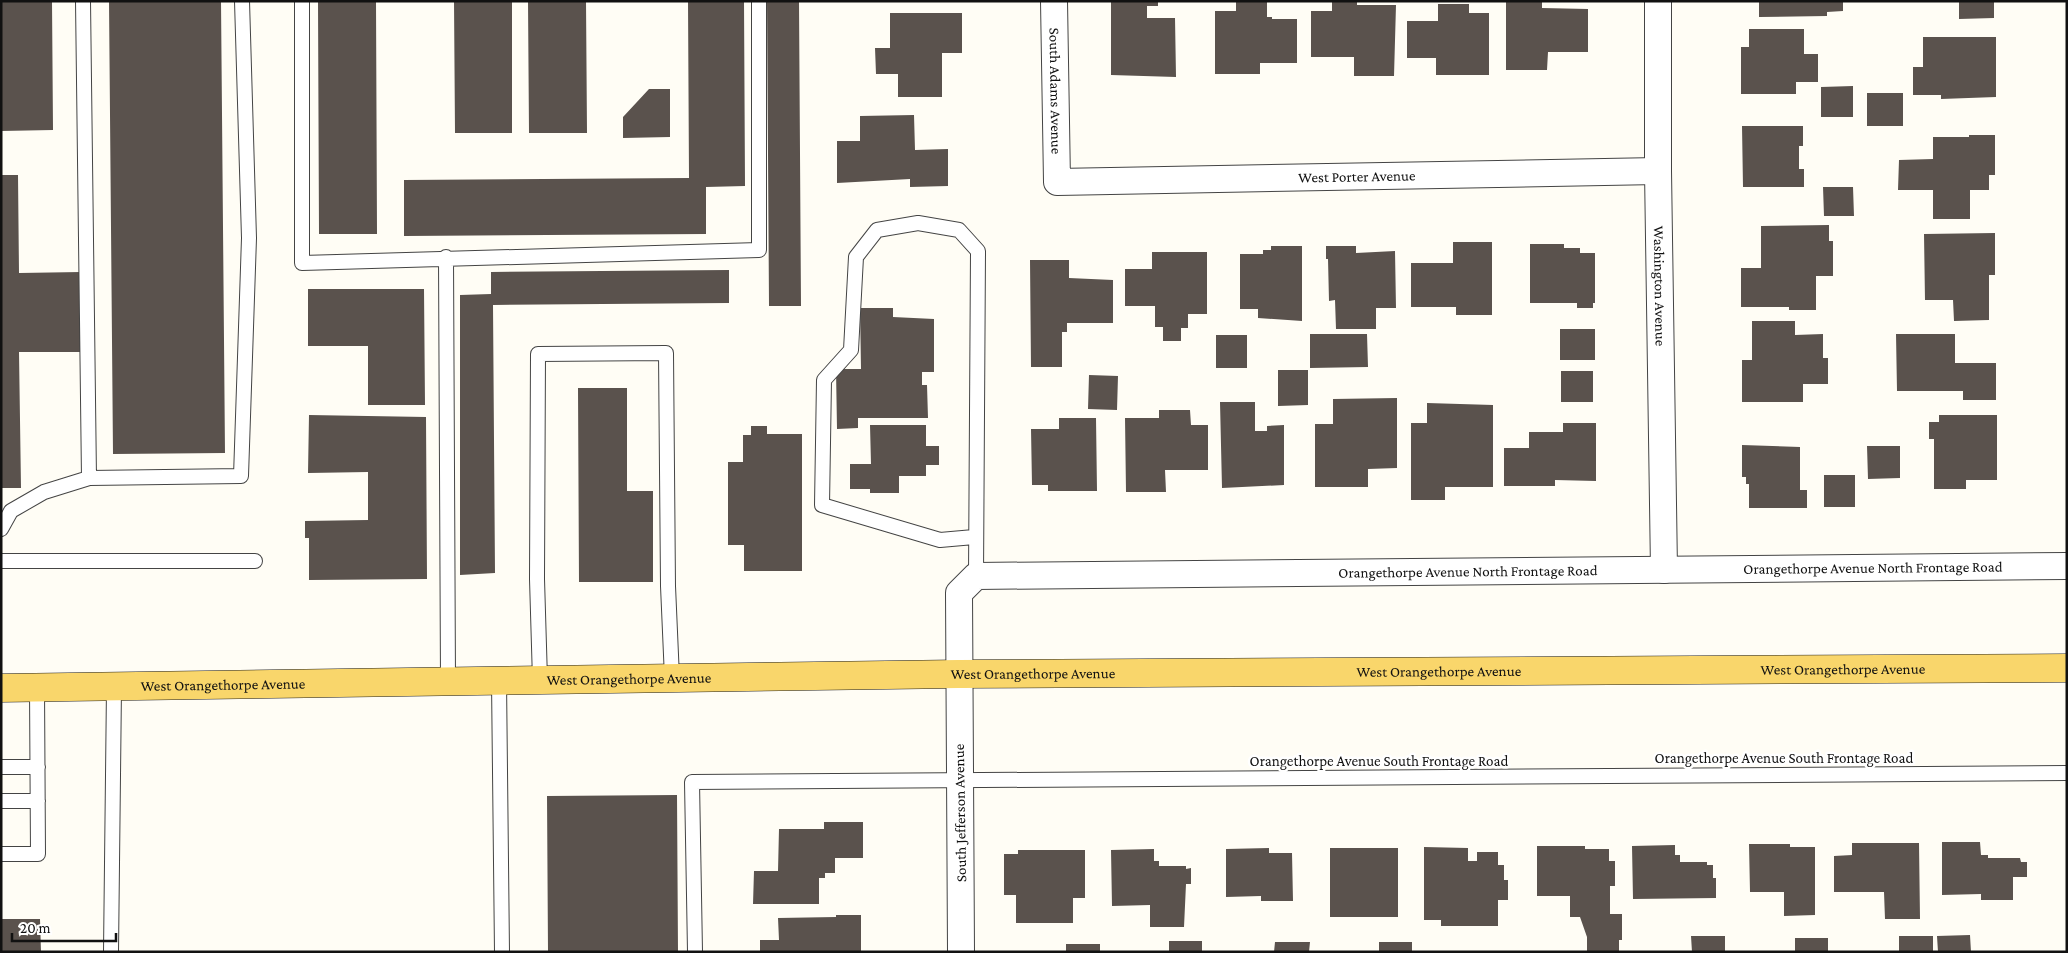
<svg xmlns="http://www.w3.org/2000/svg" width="2068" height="953" font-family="'Crimson Pro',serif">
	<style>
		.building { fill: #5a524d }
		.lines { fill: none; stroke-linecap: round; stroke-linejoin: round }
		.service-casing { stroke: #444; stroke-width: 16 }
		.minor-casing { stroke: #444; stroke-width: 28 }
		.primary-casing { stroke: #222; stroke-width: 29 }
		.service { stroke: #fff; stroke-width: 14 }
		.minor { stroke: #fff; stroke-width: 26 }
		.primary { stroke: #f9d66b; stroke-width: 28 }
		.labels { text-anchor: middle; stroke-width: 5; stroke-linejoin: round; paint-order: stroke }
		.street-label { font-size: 15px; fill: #111; stroke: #fff }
	</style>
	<rect width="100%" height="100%" fill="#fffdf5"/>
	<path class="building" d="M1,1H52L53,130L1,131Z
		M109,1H221L225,453L113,454Z
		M318,1H376L377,234H319Z
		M454,1H512V133H455Z
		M528,1H586L587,133H529Z
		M688,1H744L745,186L706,187V234L404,236V180L689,178Z
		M767,1H799L801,306H769Z
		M1111,1H1158V6H1147V18H1175L1176,77L1111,75Z
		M1236,1H1267V17H1272V19H1297V63H1260V74H1215V11H1236Z
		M1332,1H1357V5H1396L1394,76H1354V57H1311V11H1332Z
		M1506,1H1542V8L1588,9V52H1548L1547,70H1506Z
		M1759,1H1843V11L1827,12V16L1759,17Z
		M1959,1H1994V18L1959,19Z
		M1438,4H1469V13H1489V75H1436V58H1407V21H1438Z
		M890,13H962V53H942V97H898V74H876L875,48H890Z
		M1749,29H1804V54H1818V82H1796V94H1741V47H1749Z
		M1923,37H1996V97L1941,99V95H1913V67H1923Z
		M1853,86V117H1821V87Z
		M649,89H670V137L623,138V117Z
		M1867,93H1903V126H1867Z
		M914,115L915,150L948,149V186L910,187V179L837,183V141H860V116Z
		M1742,126H1803V146H1799V169H1804V187H1743Z
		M1969,135H1995V175H1989V190H1970V219H1933V190H1898L1899,160L1933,159V137H1969Z
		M1,175H18L19,273L81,272L82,352H19L21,488H1Z
		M1823,187H1853L1854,216H1824Z
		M1829,225V241H1833V276H1816V310H1789V307H1741V268H1761V226Z
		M1995,233V275H1989V320L1954,321L1953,300H1925L1924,234Z
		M1453,242H1492V315H1456V307H1411V263H1453Z
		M1530,244H1564V248H1580V253H1595V303H1593V308H1577V303H1530Z
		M1271,246H1302V321L1258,318V309H1240V254H1263V250H1271Z
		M1326,246H1356V253L1395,251L1396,308H1376V329H1336L1335,300L1329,301L1328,259H1326Z
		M1152,252H1207V314H1188V328H1181V341H1163V327H1155V306H1125V269H1152Z
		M1030,260H1069V278L1113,280V323H1067V332H1062V367H1031Z
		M729,270V303L493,305L495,573L460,575V295L491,294V272Z
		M308,289H424L425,405H368V346H308Z
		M860,308H893V317L934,319V372H922V385H927L928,418H858V428L837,429L836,369H861Z
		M1752,321H1795V335L1823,334V358H1828V384H1803V402H1742V360H1752Z
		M1560,329H1595V360H1560Z
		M1310,334H1367L1368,367L1310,368Z
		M1896,334H1955V363H1996V400H1963V391H1897Z
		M1216,335H1247V368H1216Z
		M1278,370H1308V405L1278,406Z
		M1561,371H1593V402H1561Z
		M1089,375L1118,376L1117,410L1088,409Z
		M578,388H627V491H653V582H579Z
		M1397,398V468L1368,469V487H1315V424H1333V399Z
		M1220,402H1255V431H1267V426L1284,425V485L1222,488Z
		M1427,403L1493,405V487H1445V500H1411V423H1427Z
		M1159,410H1190L1191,425H1208V470H1165L1166,492H1126L1125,418H1159Z
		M309,415L426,417L427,579L309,580V538H305V521L368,520V472L308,473Z
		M1939,415H1997V480H1966V489H1934V439H1929V422H1939Z
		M1059,418H1096L1097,491H1048V485H1032L1031,429H1059Z
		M1563,423H1596V481L1555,480V486H1504V448H1529V432H1563Z
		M870,425H926V446H939V465H926V476H899V493H870V489H850V464H871Z
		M751,426H767V434H802V571H744V545H728V462H743V435H751Z
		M1742,445L1800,447V490H1807V508H1749V484H1746V477H1742Z
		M1867,446H1900V478L1868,479Z
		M1824,475H1855V507H1824Z
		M677,795L678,952H548L547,796Z
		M824,822H863V858H835V873H825V878H819V904H753L754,871H778L779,829H824Z
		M1942,842H1980L1981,855H1988V858H2020L2021,862H2027V877H2013V900H1981V894L1942,895Z
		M1852,843H1919L1920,919H1885L1884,892H1834V856L1852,855Z
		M1749,844H1790V847H1815V915L1784,916V892H1750Z
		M1675,845V855H1680V862H1707V865H1713V878H1716V898L1633,899L1632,846Z
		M1537,846H1585V849H1609V861H1615V886H1610V914H1622V940H1619V952H1587V937L1580,917H1570V896H1537Z
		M1424,847L1468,848V861H1477V852H1498V865H1504V880H1508V900H1498V926H1441V920H1424Z
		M1269,848V853H1292L1293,901H1261V896L1226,897V849Z
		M1330,848H1398V917H1330Z
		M1154,849V861H1159V866H1186V869L1191,868V884H1186L1184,927H1150V905L1112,906L1111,850Z
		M1018,850H1085V898H1073V923H1016V895H1004V854H1018Z
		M836,915H861V951L760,952V940H779L778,918L836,917Z
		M1,919H40L41,952H1Z
		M1970,935L1971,952H1938L1937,936Z
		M1691,936H1725V952H1692Z
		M1899,936H1933V952H1899Z
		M1795,938H1828V952H1795Z
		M1169,941H1202V952H1169Z
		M1275,942H1310L1309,952H1274Z
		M1379,942H1412V952H1379Z
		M1066,944H1100V952H1066Z"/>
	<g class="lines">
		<defs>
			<path id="service" d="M83,1L89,478L241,476L249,238L242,1
				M302,1V263L759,250V1
				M446,257L448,681
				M1,529L11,511L44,492L89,478
				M974,537L940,540L822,505L824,380L851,350L856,257L877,230L918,223L959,230L978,251L976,576
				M1,561H255
				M540,680L537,579L538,354L666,353L668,586L672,678
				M499,681L502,952
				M1,767H38
				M1,801H38
				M1,854H38L37,688
				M111,952L114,687
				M695,952L692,782L2067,773"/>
			<g id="minor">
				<path id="s1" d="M1054,1L1057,182L1658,171"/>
				<path id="s2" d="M1658,1V171L1664,570"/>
				<path id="s3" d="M961,952L959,593L976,576L2067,566"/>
			</g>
			<g id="primary">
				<path id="s4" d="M1,688L958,674L2067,668"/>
			</g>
		</defs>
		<use href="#service" class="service-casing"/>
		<use href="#minor" class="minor-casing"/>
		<use href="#primary" class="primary-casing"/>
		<use href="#service" class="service"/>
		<use href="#minor" class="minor"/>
		<use href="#primary" class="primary"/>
	</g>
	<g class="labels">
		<g class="street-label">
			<text dy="5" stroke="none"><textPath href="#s1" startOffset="90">South Adams Avenue</textPath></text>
			<text dy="5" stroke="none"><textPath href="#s1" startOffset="481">West Porter Avenue</textPath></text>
			<text dy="5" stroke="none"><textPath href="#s2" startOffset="285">Washington Avenue</textPath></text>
			<text dy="5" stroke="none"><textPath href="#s3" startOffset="1280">Orangethorpe Avenue North Frontage Road</textPath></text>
			<text dy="5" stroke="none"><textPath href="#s3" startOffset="875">Orangethorpe Avenue North Frontage Road</textPath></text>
			<text dy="5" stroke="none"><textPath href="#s4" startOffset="1842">West Orangethorpe Avenue</textPath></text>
			<text dy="5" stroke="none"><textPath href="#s4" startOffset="1438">West Orangethorpe Avenue</textPath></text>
			<text dy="5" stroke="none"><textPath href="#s4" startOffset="1032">West Orangethorpe Avenue</textPath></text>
			<text dy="5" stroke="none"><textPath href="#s4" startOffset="628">West Orangethorpe Avenue</textPath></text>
			<text dy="5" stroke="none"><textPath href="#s4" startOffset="222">West Orangethorpe Avenue</textPath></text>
			<text x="1784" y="763">Orangethorpe Avenue South Frontage Road</text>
			<text x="1379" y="766">Orangethorpe Avenue South Frontage Road</text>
			<text transform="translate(960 813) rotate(-91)" y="5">South Jefferson Avenue</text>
		</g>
	</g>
	<rect width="2068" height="953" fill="none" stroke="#111111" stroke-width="5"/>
	<path d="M12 933v8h104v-8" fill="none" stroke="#111111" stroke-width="2.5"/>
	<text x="20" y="933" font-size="15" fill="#111111" stroke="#ffffff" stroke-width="4" paint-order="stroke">20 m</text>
</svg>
